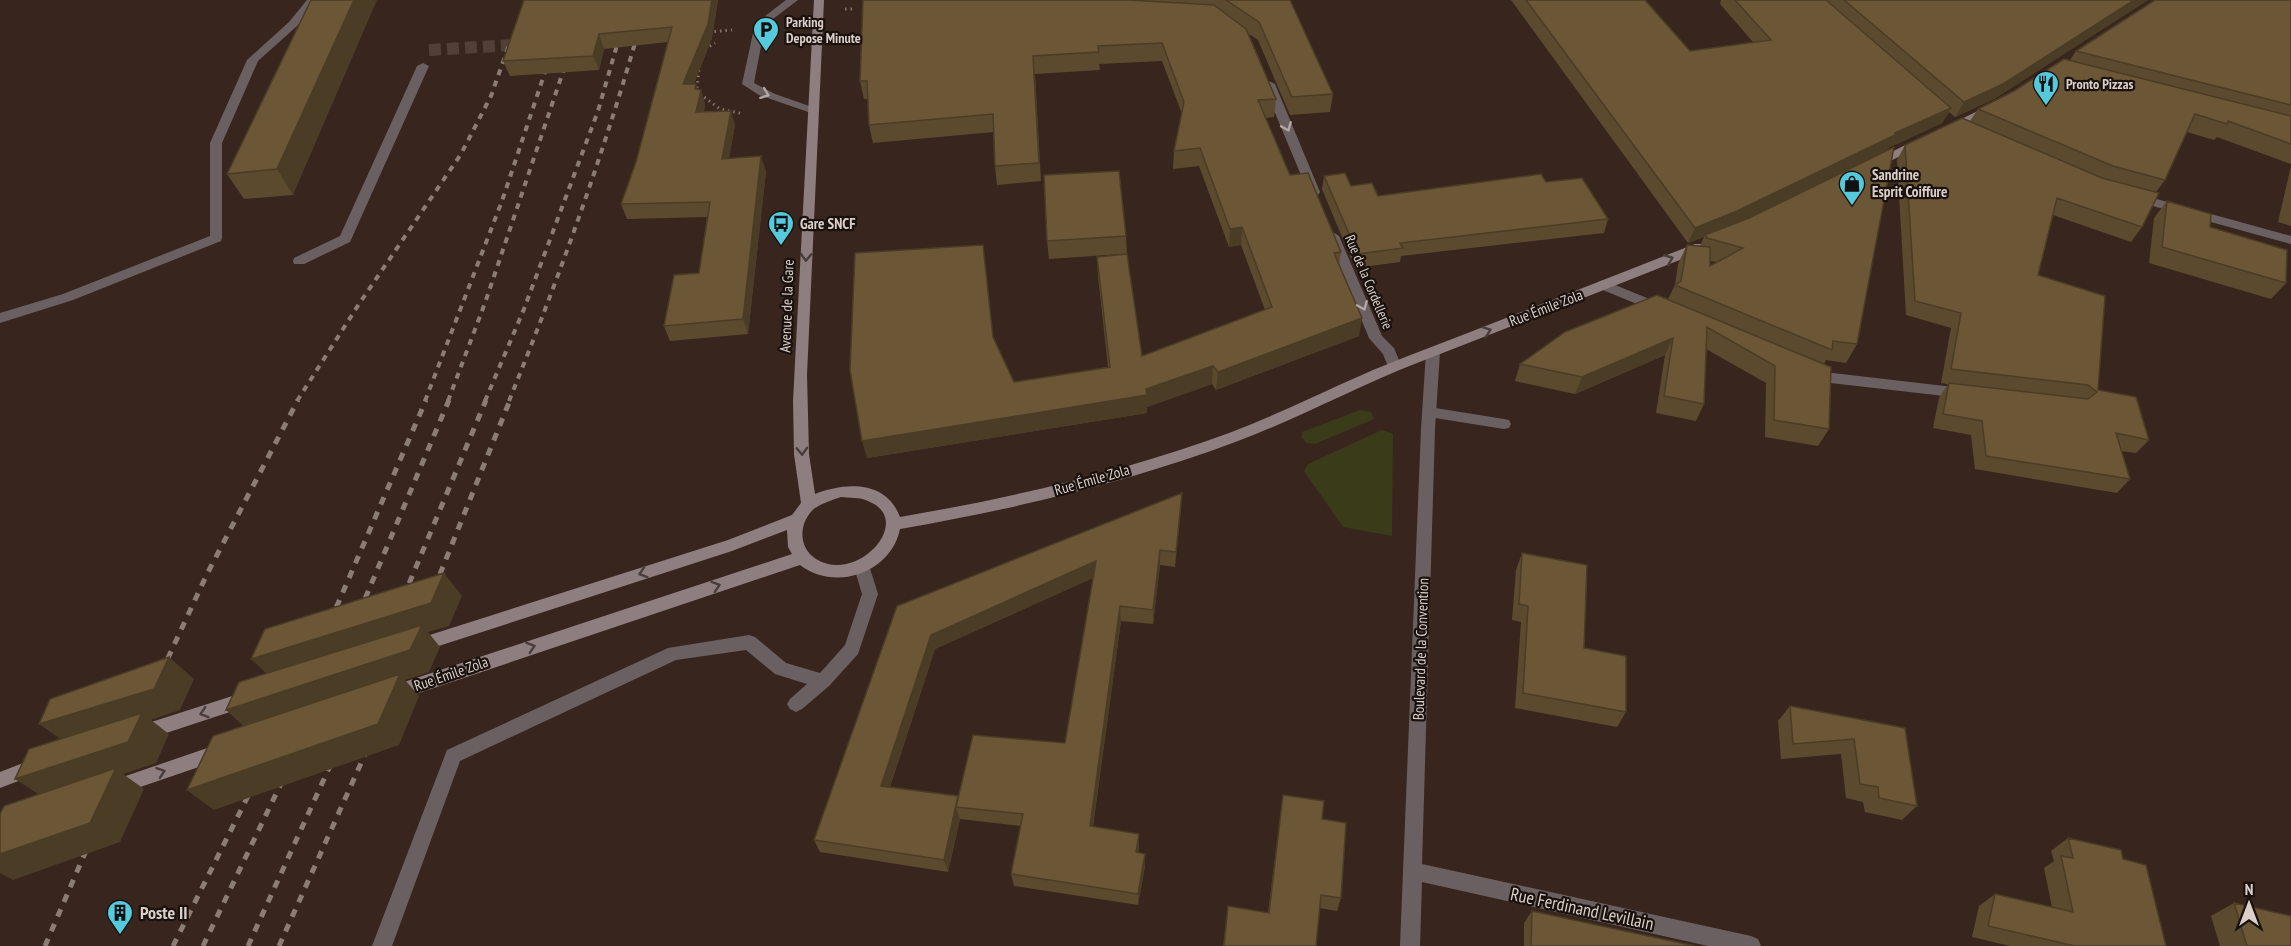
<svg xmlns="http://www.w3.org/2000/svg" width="2291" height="946" font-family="'PT Sans Narrow',sans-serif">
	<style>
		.green { fill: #3a3b18 }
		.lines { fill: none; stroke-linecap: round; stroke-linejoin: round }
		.street-tunnel { stroke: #513f38; stroke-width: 12; stroke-dasharray: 12 6; stroke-linecap: butt }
		.path { stroke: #867670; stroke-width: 3; stroke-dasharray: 1.5 4; stroke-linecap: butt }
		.lane { fill: #6b6061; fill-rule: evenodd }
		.street { fill: #6b6061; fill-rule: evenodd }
		.secondary { fill: #8f7e7f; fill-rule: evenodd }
		.rail-far1 { stroke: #8c7c76; stroke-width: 4; stroke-dasharray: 6 6; stroke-linecap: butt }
		.rail { stroke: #8c7c76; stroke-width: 5; stroke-dasharray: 8 8; stroke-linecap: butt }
		.wall { fill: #5c4a2e; fill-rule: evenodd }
		.shaded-wall { fill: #4b3c26 }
		.building { fill: #6b5636; stroke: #4b3c26; stroke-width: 1.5 }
		.oneway { stroke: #b4a8a5 }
		.oneway2 { stroke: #483d3b }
		.labels { text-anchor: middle; stroke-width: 4.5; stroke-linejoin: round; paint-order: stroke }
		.far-poi-label { font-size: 14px; font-weight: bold; fill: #dccfca; stroke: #19110d; text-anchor: start }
		.far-street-label { font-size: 14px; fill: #dccfca; stroke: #19110d }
		.poi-label { font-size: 15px; font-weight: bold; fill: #dccfca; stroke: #19110d; text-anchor: start }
		.street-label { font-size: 15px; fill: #dccfca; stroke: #19110d }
		.near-street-label { font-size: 18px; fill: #dccfca; stroke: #19110d }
		.near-poi-label { font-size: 18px; font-weight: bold; fill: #dccfca; stroke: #19110d; text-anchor: start }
	</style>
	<rect width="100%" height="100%" fill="#38261e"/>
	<path class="green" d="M1360,410L1371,412L1374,419L1315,444L1307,443L1302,438V432Z
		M1382,430L1393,434L1392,536L1343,527L1304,471L1308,464Z"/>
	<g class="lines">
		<path class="street-tunnel" d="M429,50L528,44"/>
		<path class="path" d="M845,9H856
			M709,32L732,30
			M705,49L715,43
			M697,88L699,69
			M700,94L720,109L744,114"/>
		<path class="lane" d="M307,0H317L297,26L258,61L222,143V238L221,241L73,300L0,323V313L63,294L210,236V143L247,60L289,22Z
			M786,0H798L765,25L754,83L775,94L815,108L817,110L811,113L759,95L742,84L755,24Z
			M1603,280L1664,305L1666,308L1664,311H1654L1598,288L1596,285L1598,282Z
			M1811,367L1824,372L1962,388L1969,393L1962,398L1822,382L1806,376L1804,372Z
			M1429,407L1504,419L1509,420L1511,424L1509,428L1504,429L1429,417L1422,412Z
			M862,560L868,562L878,594L858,654L829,686L802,709L796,712L790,709L787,704L790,699L807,684L775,674L746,650L676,660L460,761L392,946H372L447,750L668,648L749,635L755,637L786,663L820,673L845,645L862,594L854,567L856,562Z"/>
		<path class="street" d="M423,63L429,66L350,242L304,264H294L293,261L294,258L340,236L417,66Z
			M1269,81L1275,84L1320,192L1318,195L1314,196L1308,192L1263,84Z
			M2135,193L2291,236V244L2131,200L2129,197L2131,194Z
			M1333,232L1339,236L1382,336L1394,348L1401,365L1399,369H1389L1383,354L1369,338L1327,236Z
			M1433,347L1440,352L1435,429L1422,864L1751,936L1758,939L1761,946H1708L1422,882L1420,946H1400L1421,429L1426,352Z"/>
		<path class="secondary" d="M814,0H824L807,375L809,454L815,494C846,482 886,480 900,517C1011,498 1123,472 1229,433C1290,410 1347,379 1408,356C1504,319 1600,281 1695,244H1705L1706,247L1705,250C1609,288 1513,326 1417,363C1356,387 1299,418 1238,441C1129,482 1015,509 900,529C891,573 835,592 800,565L392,702L386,699L383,694L386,689L392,686L792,554L788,547L787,530L732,551L417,653L411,651L409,646L411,641L417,639L728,540L792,515L801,503L794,454L793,401ZM841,497C849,498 860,497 868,501C916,520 857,585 816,559C797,547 799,521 815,508C823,503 832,500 841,497Z
			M1992,104L1998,107L1996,109L1953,131L1949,132L1943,128Z
			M1919,138L1923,139V145L1880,166H1872L1870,163Z
			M248,691L254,694L257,699L254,704L142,741L136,739L133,733L136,727L142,725Z
			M222,743L228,745L231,751L228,757L114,796L108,794L105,788L108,782L114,780Z
			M36,758L42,760L45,766L42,772L0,788V772Z"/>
		<path class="rail-far1" d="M297,401L359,304L461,154L491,96L509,45
			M425,401L502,201L550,57
			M448,401L485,303L568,57
			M485,401L524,309L598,111L630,0
			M509,401C562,270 610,137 647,0"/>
		<path class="rail" d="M434,589L510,400
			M403,598L486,400
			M359,613L449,400
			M330,622L426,400
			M161,673L207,574L298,400
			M45,946L91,839
			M173,946L255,782
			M203,946L287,771
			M248,946L335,755
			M279,946L371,741"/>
	</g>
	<path class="wall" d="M311,0L293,195L244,199L227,174Z
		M718,0L712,38L694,84L698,90H701L705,105L704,111L735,125L729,158L766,171L748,334L670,341L664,326L699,273L707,217L627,219L621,204L636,162L668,42L604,49L599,70L510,76L503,61Z
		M863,0H1290L1333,94L1330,112L1290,115L1258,40L1249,34L1276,99L1274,117L1265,118L1290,175L1341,252L1339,265L1359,336L1216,390L1212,384L1147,407V413L867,458L994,338L1014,382L1108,367L1098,276L1097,257L1121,254L1049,259L1047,241L1126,236L1127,254L1142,356L1265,310L1241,245L1229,247L1199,166L1173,169L1174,151L1182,114L1162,61L1099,64L1100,70L1035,74L1041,181L997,185L995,166L994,132L873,143L869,125L868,99H864L860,81Z
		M1511,0H1645L1690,51L1753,42L1720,4L1721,0H2148L1994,99L1955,117L1949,112L1942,123L1888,148L1886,151L1857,344L1846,363L1826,360L1824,364L1829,429L1818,446L1765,437L1766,383L1706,349L1704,404L1696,421L1656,413L1665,355L1575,394L1515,381L1520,364L1668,299L1675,285L1678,264L1687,245L1700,246L1704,237L1688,243ZM1710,261L1717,262L1710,266Z
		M2291,0V164L2217,137L2214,140L2187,132L2165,180L2156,192L2142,227L2131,242L2053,215L2038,275L2098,390L2149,440L2136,453L2121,451L2130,479L2117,493L1975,469L1971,435L1933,428L1939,398L1948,384L1941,383L1951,328L1906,315L1897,160L1905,145L1970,121L1978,109L2014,91L2070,60L2076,51Z
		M2291,166V226L2278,222Z
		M1324,176L1378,196L1546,182L1608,219L1604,233L1401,256L1400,262L1355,268L1322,189Z
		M2167,201L2210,227L2286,283L2271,299L2149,263L2154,218Z
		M1182,493L1181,508L1175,567L1160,565L1153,624L1121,621L1093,827L1139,846L1138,853L1145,866L1138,905L1014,886L1011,874L1021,826L960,819L948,872L820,852L814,840L897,606ZM1093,578L1065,743L958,796L890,787L935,649Z
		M1522,553L1626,712L1617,727L1515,708L1521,622L1512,620L1516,570Z
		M1790,706L1905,728L1917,806L1902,820L1865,812L1863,802L1846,798L1841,754L1781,759L1778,721Z
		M1283,795L1322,819L1341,898L1337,911L1319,908L1316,946H1223L1228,906L1268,913L1281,809Z
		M2068,838L2123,859L2166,946H2010L1972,937L1979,906L1995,894L2052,907L2044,868L2054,861L2051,851Z
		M2234,903L2291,946H2220L2211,916Z
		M1532,911L1695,946H1524V923Z"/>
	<path class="shaded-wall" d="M354,0H377L293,195L277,169Z
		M712,0H718L712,38L688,99L683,84Z
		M2134,0H2148L1994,99L1955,117L1964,102Z
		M599,34L604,49L599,70L593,56Z
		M696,84L700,94L701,90L705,105L701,126L696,112L695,89Z
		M1951,108L1942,123L1888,148L1886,151L1730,227L1705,235L1704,237L1688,243L1695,228L1895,133Z
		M731,111L735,125L726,174L722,159Z
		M761,156L766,171L748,334L743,319Z
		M1242,227L1241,245L1229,247L1230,229Z
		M1362,318L1359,336L1216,390L1218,372Z
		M1673,338L1665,355L1575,394L1582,377Z
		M1213,366L1212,384L1147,407V413L867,458L862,441L1146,389Z
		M1182,493L1181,508L1175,567L1176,552Z
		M1160,550V565L1153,624V610Z
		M1096,561L1097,576L935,649L886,798L881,786L931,635Z
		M444,573L462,596L449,626L428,632L440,647L429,672L405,680L419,696L399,745L214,810L187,790L250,732L226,710L274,681L251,659Z
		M1120,606L1121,621L1091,839L1090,826Z
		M169,657L194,679L180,710L151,720L169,734L156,763L123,774L144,789L120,842L13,880L0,873V854L46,799L15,779L69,745L39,724Z
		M956,807L960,819L948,872L944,860Z
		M1139,834V846L1136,864V852Z
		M1145,854V866L1138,905V894Z"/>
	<path class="building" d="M311,0H354L277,169L227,174Z
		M524,0H712L708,24L683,84H696L695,89L701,90L696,112L731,111L722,159L761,156L743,319L664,326L674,275L699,273L710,202L621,204L636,162L672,27L599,34L593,56L503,61Z
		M863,0H1129L1214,5L1246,29L1276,99L1258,100L1290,175L1308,173L1341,252L1334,253L1362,318L1218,372L1213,366L1146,389L1147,395L862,441L850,370L855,253L983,245L993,337L1014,382L1110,367L1097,257L1127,254L1142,356L1272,307L1242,227L1230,229L1200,148L1174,151L1184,102L1162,43L1098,46L1099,52L1033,56L1039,163L995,166L993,114L869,125L867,81H860Z
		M1226,0H1290L1333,94L1292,97L1259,22Z
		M1526,0H1645L1690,51L1771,40L1735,0H1826L1951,108L1895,133V135L1737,211L1695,228Z
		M1844,0H2134L2003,84L1964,102Z
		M2155,0H2291V105L2076,51Z
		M2064,59L2291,116V144L2228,121L2227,124L2195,114L2165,180L2113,166L1978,109L2014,91Z
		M1962,118L2102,178L2159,193L2142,227L2057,198L2038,275L2105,296L2098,390L2136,397L2149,440L2116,433L2130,479L1986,456L1982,421L1943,414L1949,383L2088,399L2097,392L2088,385L1951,369L1961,313L1915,301L1905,145Z
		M1894,147L1857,344L1833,341L1832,350L1675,285L1681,281L1687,245L1710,247V266L1743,248L1707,238L1705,235L1749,218Z
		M1119,171L1126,236L1047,241L1044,175Z
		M1345,173L1351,186L1372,183L1378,196L1541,174L1546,182L1582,178L1608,219L1400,243L1403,248L1358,254L1324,176Z
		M2167,201L2211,214L2210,227L2287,250L2286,283L2162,247Z
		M1657,295L1831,367L1829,429L1774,420L1775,366L1707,327L1704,404L1664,396L1673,338L1582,377L1520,364L1565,332Z
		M1182,493L1176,552L1160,550L1153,610L1120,606L1090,826L1139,834L1136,852L1145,854L1138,894L1011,874L1023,814L956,807L973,735L1065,743L1096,561L931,635L881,786L958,796L944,860L814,840L897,606Z
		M1522,553L1587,565L1584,648L1626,656V712L1523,693L1528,606L1519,604Z
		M444,573L431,603L251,659L265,629Z
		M422,625L410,650L226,710L239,682Z
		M169,657L154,689L39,724L50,699Z
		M400,674L378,724L187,790L213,736Z
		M1790,706L1905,728L1917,806L1879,798L1878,787L1860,784L1854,739L1793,744Z
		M142,713L128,742L15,779L29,749Z
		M116,768L90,823L0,854V814L4,806Z
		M1283,795L1324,801L1322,819L1346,823L1341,898L1321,895L1316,946H1224L1228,906L1269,913Z
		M2068,838L2121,850L2123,859L2146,865L2166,946H2075L1988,926L1995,894L2073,912L2061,856L2073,858Z
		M2234,903L2291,916V946H2247Z
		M1532,911L1695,946H1531Z"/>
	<defs><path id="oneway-chevron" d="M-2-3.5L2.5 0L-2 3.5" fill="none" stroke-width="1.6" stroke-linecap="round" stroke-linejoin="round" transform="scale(1.5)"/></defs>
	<g class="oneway">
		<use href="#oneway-chevron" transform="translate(765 94) rotate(21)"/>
		<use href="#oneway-chevron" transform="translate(1287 127) rotate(67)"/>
		<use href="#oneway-chevron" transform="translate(1363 306) rotate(67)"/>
	</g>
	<g class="oneway2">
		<use href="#oneway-chevron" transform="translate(806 257) rotate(92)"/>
		<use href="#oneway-chevron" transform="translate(1669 259) rotate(-22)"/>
		<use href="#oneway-chevron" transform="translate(1487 331) rotate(-21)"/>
		<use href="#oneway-chevron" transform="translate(802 451) rotate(88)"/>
		<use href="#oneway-chevron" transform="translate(643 573) rotate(162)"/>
		<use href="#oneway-chevron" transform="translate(716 586) rotate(-18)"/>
		<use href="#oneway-chevron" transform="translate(531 647) rotate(-18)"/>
		<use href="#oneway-chevron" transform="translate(204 713) rotate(162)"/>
		<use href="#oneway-chevron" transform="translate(161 772) rotate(-19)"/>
	</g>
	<defs>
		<symbol id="parking-pin" viewBox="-11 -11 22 30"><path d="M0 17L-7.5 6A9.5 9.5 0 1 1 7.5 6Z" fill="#54cadc" stroke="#19110d"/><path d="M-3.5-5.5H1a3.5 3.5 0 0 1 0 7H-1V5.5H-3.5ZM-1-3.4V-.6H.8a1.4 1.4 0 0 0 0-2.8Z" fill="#111"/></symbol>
		<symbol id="restaurant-pin" viewBox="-11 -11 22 30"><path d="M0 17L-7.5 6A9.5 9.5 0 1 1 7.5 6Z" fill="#54cadc" stroke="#19110d"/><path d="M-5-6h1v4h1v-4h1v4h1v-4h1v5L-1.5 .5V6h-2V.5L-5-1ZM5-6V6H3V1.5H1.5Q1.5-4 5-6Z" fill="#111"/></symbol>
		<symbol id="shop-pin" viewBox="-11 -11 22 30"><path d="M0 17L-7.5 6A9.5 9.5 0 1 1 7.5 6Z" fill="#54cadc" stroke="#19110d"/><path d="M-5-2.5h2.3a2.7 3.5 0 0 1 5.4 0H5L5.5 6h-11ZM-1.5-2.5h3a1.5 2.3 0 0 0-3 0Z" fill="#111"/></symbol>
		<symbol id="bus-pin" viewBox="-11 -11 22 30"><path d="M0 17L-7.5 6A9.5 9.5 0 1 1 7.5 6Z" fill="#54cadc" stroke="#19110d"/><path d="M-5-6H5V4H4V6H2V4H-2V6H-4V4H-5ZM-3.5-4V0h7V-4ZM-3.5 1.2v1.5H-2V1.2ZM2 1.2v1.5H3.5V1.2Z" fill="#111"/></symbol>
		<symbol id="building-pin" viewBox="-11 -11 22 30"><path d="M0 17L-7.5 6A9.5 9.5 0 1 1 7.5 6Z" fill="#54cadc" stroke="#19110d"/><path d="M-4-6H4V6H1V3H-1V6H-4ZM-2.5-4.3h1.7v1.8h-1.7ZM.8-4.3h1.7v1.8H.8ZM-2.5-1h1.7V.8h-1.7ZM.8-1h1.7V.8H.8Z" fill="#111"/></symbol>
	</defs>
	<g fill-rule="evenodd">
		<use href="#parking-pin" x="751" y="15" width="30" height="40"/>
		<use href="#restaurant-pin" x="2031" y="69" width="30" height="40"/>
		<use href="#shop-pin" x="1837" y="169" width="30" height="40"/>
		<use href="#bus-pin" x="766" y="209" width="30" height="40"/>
		<use href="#building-pin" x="105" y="898" width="30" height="40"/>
	</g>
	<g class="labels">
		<g class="far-poi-label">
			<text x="786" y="27">Parking<tspan x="786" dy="16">Depose Minute</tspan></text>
			<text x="2066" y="89">Pronto Pizzas</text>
		</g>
		<g class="far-street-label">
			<text transform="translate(1369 282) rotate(67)" y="5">Rue de la Cordellerie</text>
		</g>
		<g class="poi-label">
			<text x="1872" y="180">Sandrine<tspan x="1872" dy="17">Esprit Coiffure</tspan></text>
			<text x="800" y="229">Gare SNCF</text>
		</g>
		<g class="street-label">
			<text transform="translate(787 306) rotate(-88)" y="5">Avenue de la Gare</text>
			<text transform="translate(1546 308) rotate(-21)" y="5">Rue Émile Zola</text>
			<text transform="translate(1092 480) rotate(-16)" y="5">Rue Émile Zola</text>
			<text transform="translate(1421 649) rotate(-88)" y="5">Boulevard de la Convention</text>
			<text transform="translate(451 674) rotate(-19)" y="5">Rue Émile Zola</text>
		</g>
		<g class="near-street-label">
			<text transform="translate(1582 909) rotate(12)" y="6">Rue Ferdinand Levillain</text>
		</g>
		<g class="near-poi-label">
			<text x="140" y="919">Poste II</text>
		</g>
	</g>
	<g transform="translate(2249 904)" stroke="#19110d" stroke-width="4.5" paint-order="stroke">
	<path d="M0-4.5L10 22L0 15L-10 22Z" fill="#dccfca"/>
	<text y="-9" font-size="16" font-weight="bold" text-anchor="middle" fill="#dccfca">N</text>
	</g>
</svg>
